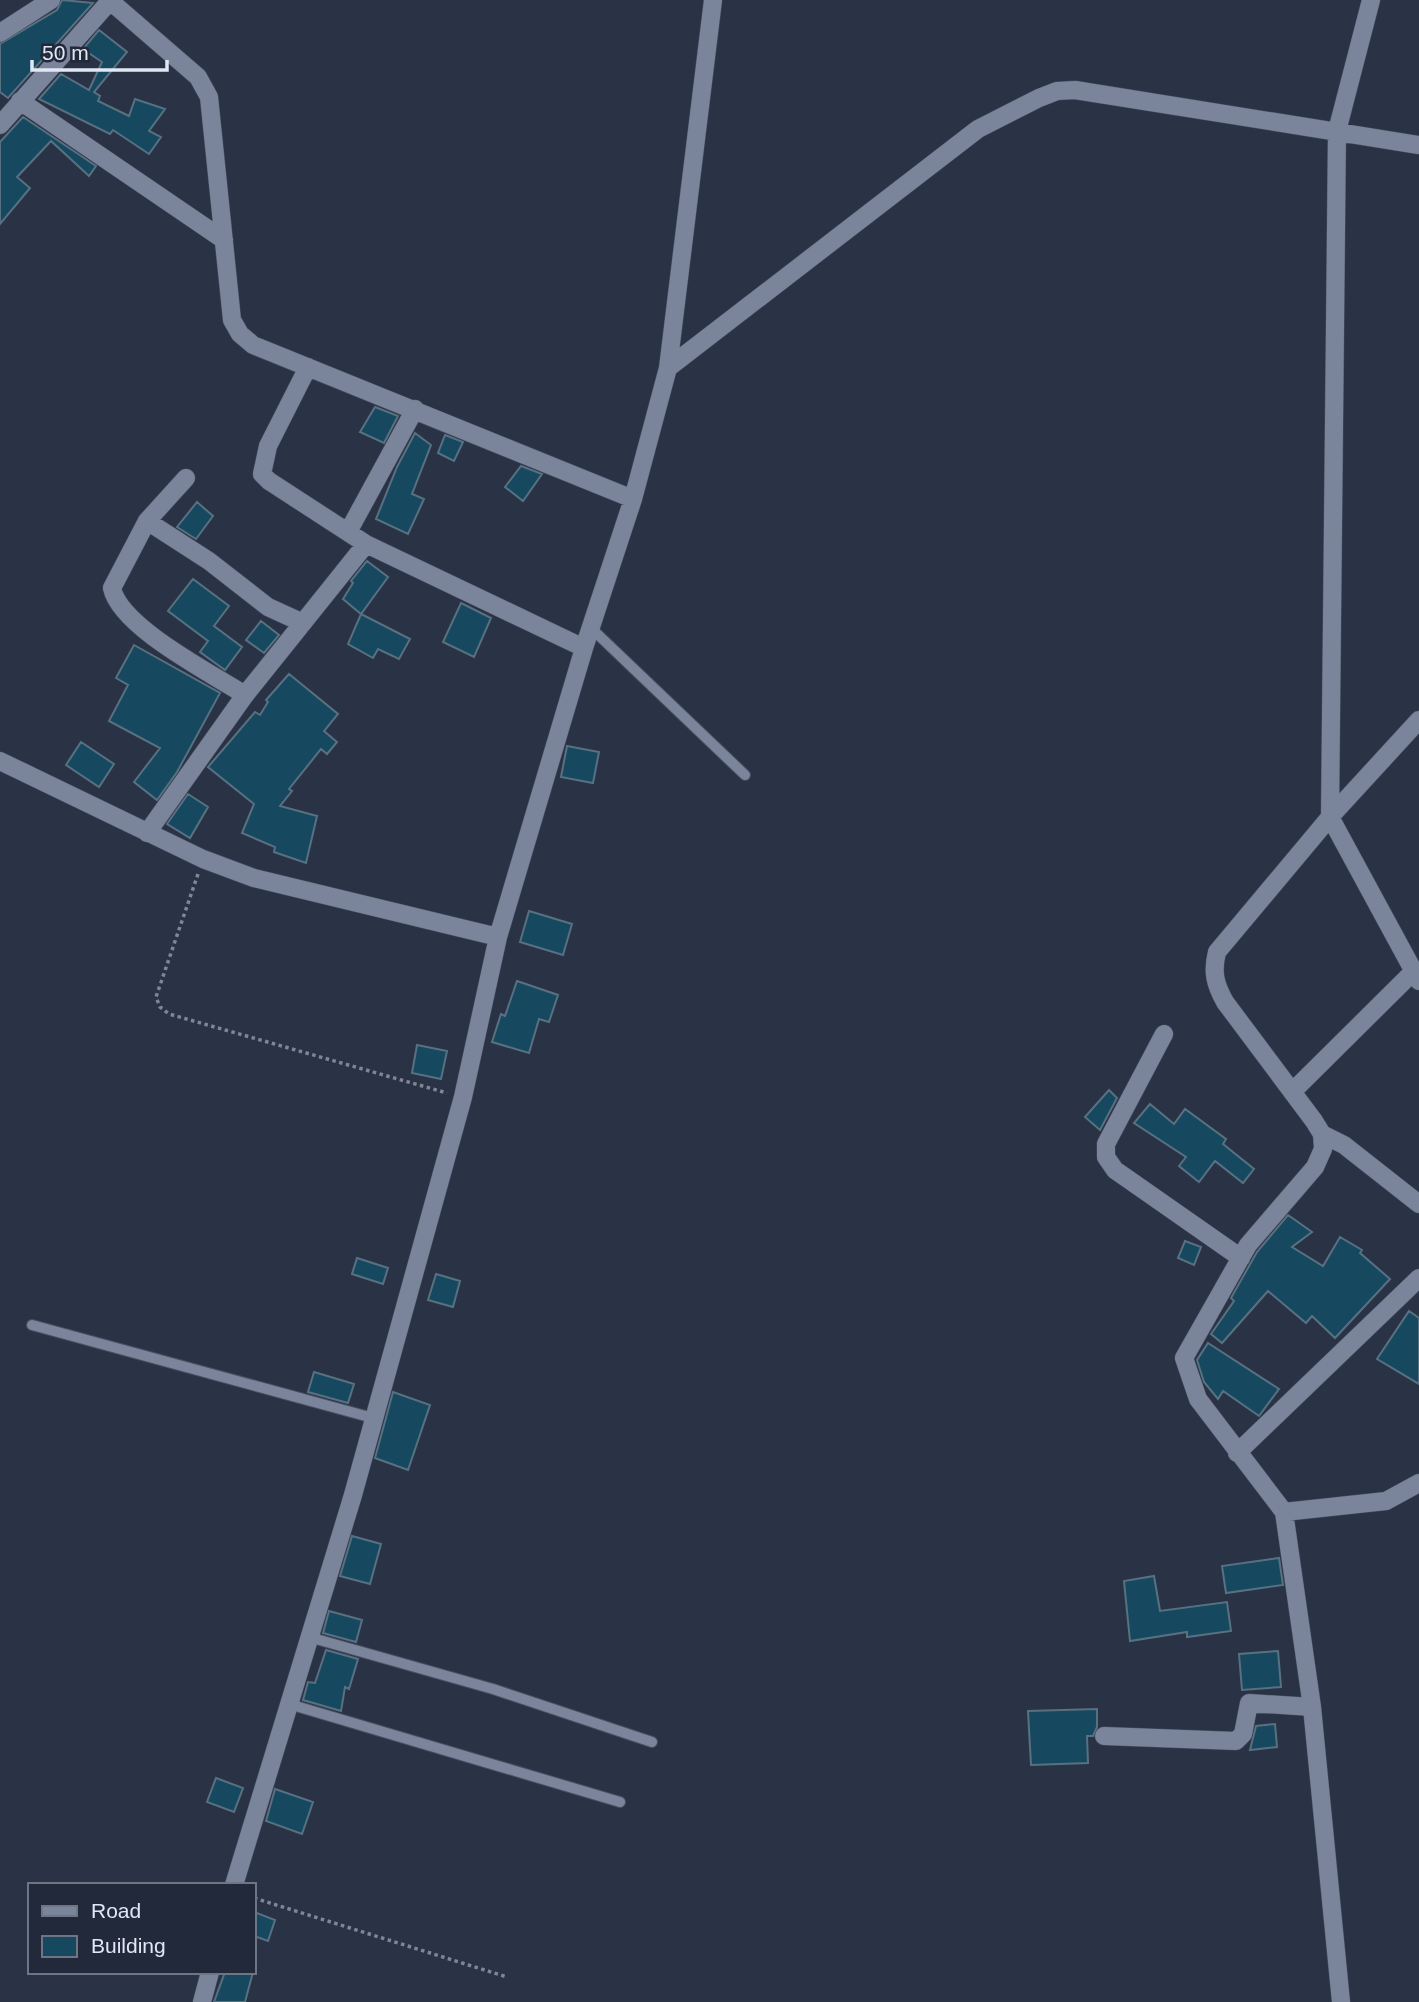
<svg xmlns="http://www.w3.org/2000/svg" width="1419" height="2002" font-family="Helvetica,sans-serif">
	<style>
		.building { fill: #164860; stroke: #587180; stroke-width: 2 }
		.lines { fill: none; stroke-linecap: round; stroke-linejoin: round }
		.lane-casing { stroke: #494f60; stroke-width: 12 }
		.street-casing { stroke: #494f60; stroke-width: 19 }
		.path { stroke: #7f8696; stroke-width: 3.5; stroke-dasharray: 3.5 3.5; stroke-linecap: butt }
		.lane { stroke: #7a849b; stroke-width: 10 }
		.street { stroke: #7a849b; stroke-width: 18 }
	</style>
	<rect width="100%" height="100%" fill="#2a3346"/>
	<path class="building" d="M62,0L93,3L8,98L0,92V44L57,10Z
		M99,30L127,52L94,92L100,96L98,101L129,116L135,99L165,109L149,131L161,137L149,154L113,130L110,134L39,99L61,74L89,90L102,62L83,49Z
		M23,117L96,166L89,176L51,141L17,177L30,188L0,224V142Z
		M375,407L398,416L384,443L360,432Z
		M415,433L431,445L412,494L424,499L408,534L376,519L397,467Z
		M445,435L463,442L454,461L438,453Z
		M521,466L542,474L523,501L505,487Z
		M197,502L213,516L196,539L177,527Z
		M367,561L388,577L361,614L343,599L353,583L351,581Z
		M193,579L229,606L214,626L242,647L225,670L200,652L208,641L168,611Z
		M461,603L491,618L474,657L443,642Z
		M361,614L410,639L399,659L378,649L373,658L348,644Z
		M261,621L279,635L264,653L246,640Z
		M134,645L220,693L177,772L157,800L134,782L160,748L109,721L128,685L116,678Z
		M289,674L338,714L324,731L337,742L327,754L321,749L289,789L292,791L280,806L317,816L306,863L274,852L275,847L242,833L254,804L208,767L255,712L260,715L268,702L266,700Z
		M81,742L114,764L99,787L66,765Z
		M567,746L599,752L593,783L561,777Z
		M188,794L208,807L190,838L167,824Z
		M529,911L572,924L563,955L520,942Z
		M517,981L558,995L549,1022L539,1019L529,1053L492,1042L501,1014L505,1016Z
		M417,1045L447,1051L441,1079L412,1073Z
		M1109,1090L1117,1098L1100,1130L1085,1117Z
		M1150,1104L1174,1124L1185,1109L1226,1139L1223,1144L1254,1169L1243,1183L1215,1161L1199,1182L1179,1166L1186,1157L1134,1123Z
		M1288,1215L1312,1232L1292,1247L1323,1266L1340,1237L1362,1250L1360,1253L1390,1279L1335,1338L1312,1316L1306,1323L1268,1291L1222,1343L1211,1334L1234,1301L1231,1298L1257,1252Z
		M1185,1241L1201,1247L1194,1265L1178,1258Z
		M357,1258L388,1268L383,1284L352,1274Z
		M436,1274L460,1281L453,1307L428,1300Z
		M1409,1311L1419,1318V1384L1377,1359Z
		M1208,1343L1279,1389L1259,1416L1223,1391L1218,1399L1204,1382L1197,1360Z
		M314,1372L354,1384L348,1403L308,1392Z
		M393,1392L430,1405L408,1470L375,1458Z
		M352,1536L381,1544L370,1584L340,1576Z
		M1279,1558L1283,1585L1226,1593L1222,1566Z
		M1154,1576L1160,1611L1227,1602L1231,1631L1187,1637V1632L1130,1641L1124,1581Z
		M329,1611L362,1620L356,1642L323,1633Z
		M326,1650L358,1659L349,1689L345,1687L341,1711L303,1700L308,1682L315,1683Z
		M1278,1651L1281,1687L1242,1690L1239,1654Z
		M1097,1709V1727L1093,1736H1087L1088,1763L1031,1765L1028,1711Z
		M1275,1724L1277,1747L1250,1750L1256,1726Z
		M216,1778L243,1788L234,1812L207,1802Z
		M275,1789L313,1802L302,1834L266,1821Z
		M254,1912L275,1920L268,1941L254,1936Z
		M225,1972H253L245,2002H214Z"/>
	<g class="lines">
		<defs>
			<path id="lane" d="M591,628L745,775
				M32,1325L373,1418
				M309,1637L493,1689L652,1742
				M289,1704L620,1802"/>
			<path id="street" d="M109,0L198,77L209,97L232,320L240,334L253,345L633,499
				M1371,0L1337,131L1330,817L1419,981
				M0,33L51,0
				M20,101L224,240
				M0,125L110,1
				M308,367L268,446L262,474L269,481L366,544L584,648
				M668,368L978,129L1039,98L1057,91L1075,90L1419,145
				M186,478L147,521L112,588C120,627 211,673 245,695
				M147,521L209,561L268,607L303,623
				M348,532L415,409
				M0,761L203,859L254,878L498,937
				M147,833L245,695L366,544
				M1164,1034L1106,1144V1157L1115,1170L1241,1258
				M1292,1092L1414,971
				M1322,1134L1344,1145L1419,1204
				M1237,1453L1419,1278
				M1284,1512L1386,1501L1419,1483
				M1104,1736L1236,1741L1243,1734L1249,1703L1312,1707
				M234,1885L353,1495L463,1097L498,937L584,648L633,499L668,368L713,0
				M202,2002L210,1972
				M1341,2002L1312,1707L1284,1512L1198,1399L1184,1358L1248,1245L1315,1167L1323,1149L1322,1134L1314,1121L1225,1002C1215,984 1212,972 1217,952L1330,817L1419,720"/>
		</defs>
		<use href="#lane" class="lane-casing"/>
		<use href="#street" class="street-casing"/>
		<path class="path" d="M198,874L156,997L160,1007L169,1014L447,1093
			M254,1898L507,1977"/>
		<use href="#lane" class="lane"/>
		<use href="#street" class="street"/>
	</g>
	<rect x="28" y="1883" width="228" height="91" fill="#21293b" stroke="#6e7585" stroke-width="2"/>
	<rect x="42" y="1906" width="35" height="10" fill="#7a849b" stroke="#6e7585" stroke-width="2"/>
	<text x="91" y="1918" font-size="21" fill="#e1e7f3">Road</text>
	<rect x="42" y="1936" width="35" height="21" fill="#164860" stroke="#6e7585" stroke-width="2"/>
	<text x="91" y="1953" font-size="21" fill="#e1e7f3">Building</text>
	<path d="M32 60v10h135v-10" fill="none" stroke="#e1e7f3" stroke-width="3.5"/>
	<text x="42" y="60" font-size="21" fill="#e1e7f3" stroke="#21293b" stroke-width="5" paint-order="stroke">50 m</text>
</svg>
